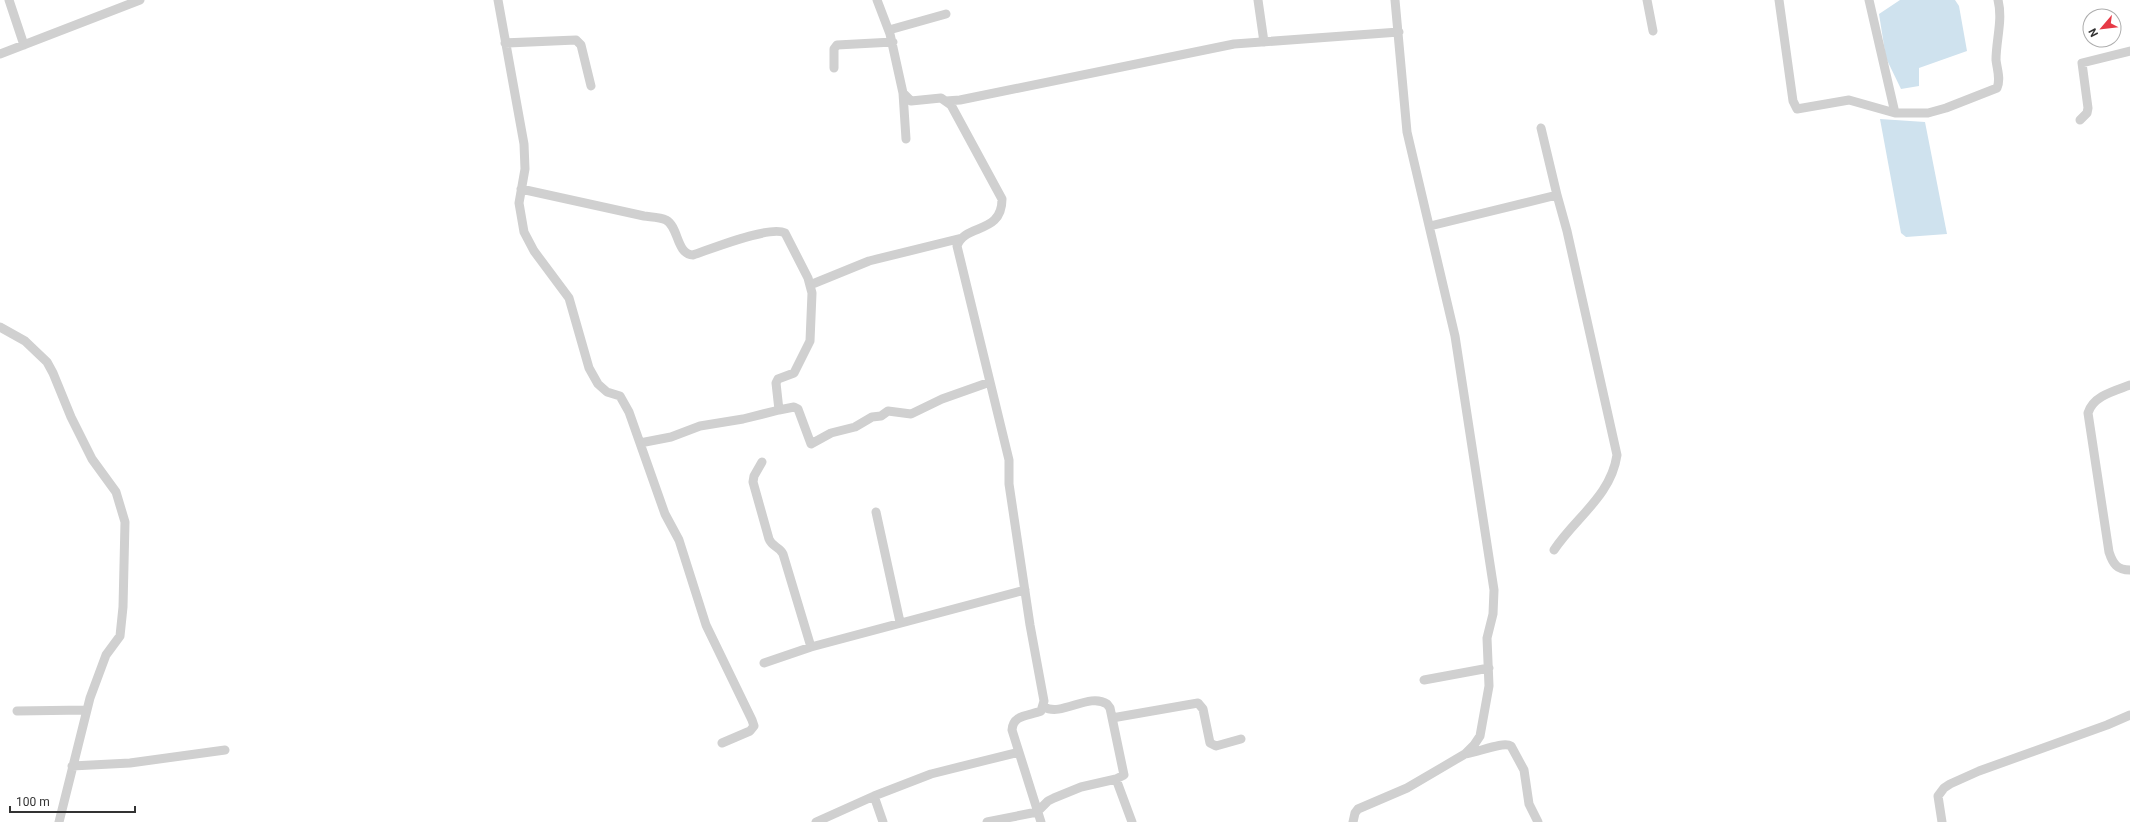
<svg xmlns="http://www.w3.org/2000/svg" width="2130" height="822" font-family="Roboto,sans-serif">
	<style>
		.water { fill: #cfe2ee }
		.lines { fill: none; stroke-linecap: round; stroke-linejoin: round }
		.minor { stroke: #d0d0d0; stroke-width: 9 }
	</style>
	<rect width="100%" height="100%" fill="#fff"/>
	<path class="water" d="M1900,0H1955L1959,6L1967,51L1919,68V86L1901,89L1886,58L1879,14Z
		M1880,119L1925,122L1947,234L1906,237L1901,233Z"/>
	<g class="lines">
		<path class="minor" d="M9,0L24,45
			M498,0L524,144L525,169L519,203L524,232L534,251L569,298L589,368L598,384L607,392L620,396L629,412L665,514L679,540L706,625L752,720L754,726L750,731L722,743
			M877,0L890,34L903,93L911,101L941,98L951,105L1002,199C1002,235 965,223 957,246L1009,460V484L1030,625L1044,701L1041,711C1029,716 1013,714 1012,730L1041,822
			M1258,0L1264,42
			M1647,0L1653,31
			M1779,0L1793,101L1797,109L1849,100L1895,113H1928L1946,108L1997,88C2001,79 1997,69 1996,60C1996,40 2003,20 1998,0
			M1869,0L1895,113
			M889,30L946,14
			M505,43L576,40L581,45L591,86
			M0,54L140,0
			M834,68V49L837,45L893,42
			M903,93L906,139
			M946,101L960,100L1234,44L1399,32
			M2080,120L2087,113L2088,108L2082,63L2130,51
			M521,189L644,216C650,217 660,217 666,220C679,227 676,254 693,255C711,249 770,225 785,233L808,278L812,293L810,341L794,373L778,379L776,383L779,410L794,407L798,409L811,444L831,433L855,427L872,417L881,416L888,411L911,414L942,399L990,382
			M1430,226L1557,195L1541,128
			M810,285L869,261L962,238
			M0,327L25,341L47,362L53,373L71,417L92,459L116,492L125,522L123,607L120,636L106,655L90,698L59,822
			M2130,385C2114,391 2093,396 2088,413L2109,552C2113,564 2117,570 2130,570
			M640,443L671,437L700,426L743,419L779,410
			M762,462L754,476L753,482L769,539C772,547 780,547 783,554L811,647L1025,590
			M876,512L900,622
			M1554,550C1575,518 1611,496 1617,455L1567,231L1557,195
			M764,663L811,647
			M1424,680L1489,668
			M17,711L86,710
			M1112,718L1198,703L1203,709L1210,743L1216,746L1241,739
			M1465,754C1477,753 1503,741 1511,746L1524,770L1529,804L1538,822
			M72,766L130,763L225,750
			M1116,779L1132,822
			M874,796L883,822
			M816,822L874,796L931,774L1019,752
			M987,822L1037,812L1048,801L1054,798L1081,787L1116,779L1124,775L1110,708L1107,704C1089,692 1062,717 1044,707
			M1353,822L1355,813L1358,809L1407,788L1465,754L1474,745L1480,736L1489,686L1487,638L1493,614L1494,590L1455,336L1407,132L1395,0
			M1942,822L1938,796L1944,788L1950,784L1979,771L2107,725L2130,715"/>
	</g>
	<g transform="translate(2102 28) rotate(242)"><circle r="19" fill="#ffffff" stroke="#adadad"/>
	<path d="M0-3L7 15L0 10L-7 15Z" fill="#e63946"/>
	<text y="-6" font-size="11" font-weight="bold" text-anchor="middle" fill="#333333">N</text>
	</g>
	<path d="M10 806v6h125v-6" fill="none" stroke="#333333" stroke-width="2"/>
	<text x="16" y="806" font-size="12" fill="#333333" stroke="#ffffff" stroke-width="3" paint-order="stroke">100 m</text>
</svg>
